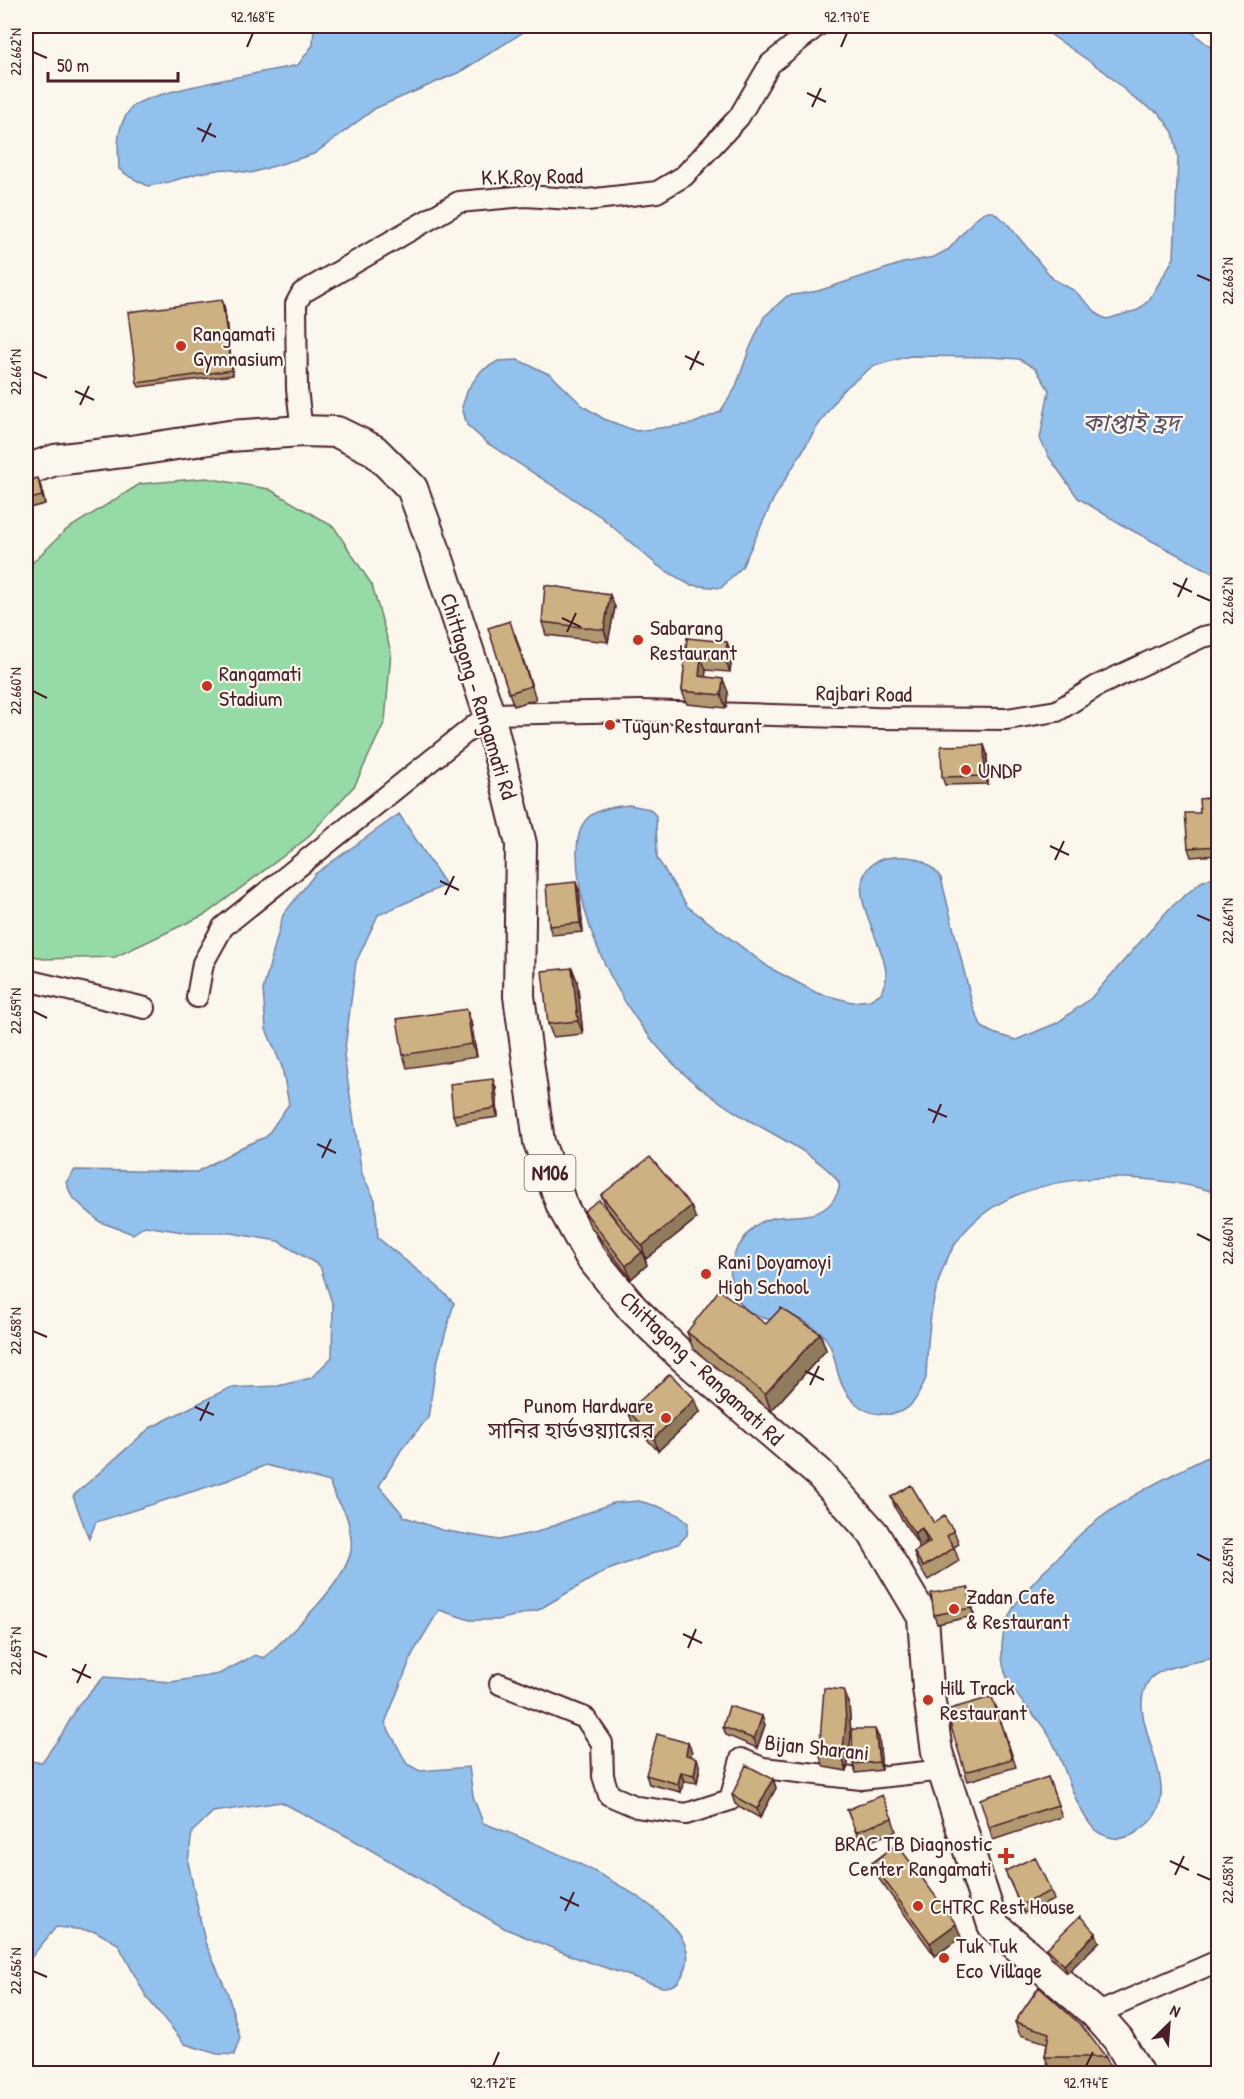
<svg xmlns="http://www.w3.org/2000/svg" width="1244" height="2099" font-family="'Patrick Hand','Noto Sans Bengali',sans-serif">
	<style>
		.green { fill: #96dba7; stroke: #707d69; stroke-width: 1.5 }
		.water { fill: #91c1ec; stroke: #75809f; stroke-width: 1.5 }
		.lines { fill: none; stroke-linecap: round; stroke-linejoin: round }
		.minor-casing { stroke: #4a1f2b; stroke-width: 24 }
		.highway-casing { stroke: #4a1f2b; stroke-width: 34 }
		.minor { stroke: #fbf7ec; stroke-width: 20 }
		.highway { stroke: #fbf7ec; stroke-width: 30 }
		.wall { fill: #b09870; stroke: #4a1f2b; stroke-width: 1.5 }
		.shaded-wall { fill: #907c5b; stroke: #4a1f2b; stroke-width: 1.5 }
		.building { fill: #cdb182; stroke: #4a1f2b; stroke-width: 1.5 }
		.ticks { fill: none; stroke: #4a1f2b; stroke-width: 2 }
		.poi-dot { fill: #c8321e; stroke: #fbf7ec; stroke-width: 2 }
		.labels { text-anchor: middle; stroke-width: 4.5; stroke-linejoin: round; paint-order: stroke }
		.shield { fill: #fbf7ec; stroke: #7f6065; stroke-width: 1.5 }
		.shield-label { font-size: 21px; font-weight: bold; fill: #4a1f2b }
		.street-label { font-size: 22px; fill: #4a1f2b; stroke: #fbf7ec }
		.poi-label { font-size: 22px; fill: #4a1f2b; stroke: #fbf7ec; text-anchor: start }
		.water-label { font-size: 24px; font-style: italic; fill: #5f5065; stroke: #fbf7ec }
		.neatline { fill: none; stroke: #4a1f2b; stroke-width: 2 }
		.ticks-label { font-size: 15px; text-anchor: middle; fill: #4a1f2b }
	</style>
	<rect width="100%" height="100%" fill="#fbf7ec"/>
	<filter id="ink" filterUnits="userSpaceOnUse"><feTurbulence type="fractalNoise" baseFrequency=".0167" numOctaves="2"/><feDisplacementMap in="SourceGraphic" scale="12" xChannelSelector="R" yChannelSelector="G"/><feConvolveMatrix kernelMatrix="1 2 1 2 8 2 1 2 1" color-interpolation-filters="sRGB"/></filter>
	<g filter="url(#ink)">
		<path class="green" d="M206,478L269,489L334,527L372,585L391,652L385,721L355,785L306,839L206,914L115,957L43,959L26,953V569L66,530L140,484Z"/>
		<path class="water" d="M314,26H533L460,72L376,108L314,154L251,173L224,169L199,173L169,182L148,186L130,177L119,169C118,144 115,128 132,107C146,92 271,71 298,65L313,45Z
			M1038,26H1185L1209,46L1218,51V576L1122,525L1078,498L1049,457L1040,439L1049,390L1036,369L1019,359L990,357L910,356L873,366L842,391L817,427L774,498L742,567L721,588L690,585L658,566L600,516L487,443L467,425L462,407L468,389L481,371L498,361L518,360L551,375L583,406L604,419L636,431L692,424L720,412L735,389L749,350L764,317L787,296L818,291L903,263L934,257L949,249L975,219L984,212H993L1006,222L1053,279L1075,291L1100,316L1107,319L1138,310L1149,300L1174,258L1178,157L1173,132L1159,113L1136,100L1105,72Z
			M629,805L650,809L656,816L657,858L687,906L770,968L817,993L852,1002L870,1000L881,993C883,988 886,981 886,976C886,943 845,895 869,867C878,857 893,856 907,857C922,858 933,867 941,878L973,1007L982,1027L993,1033L1016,1040L1057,1023L1091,998L1169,909L1201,882L1218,875V1193C1139,1169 1005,1165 954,1246C930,1286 928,1333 926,1378C919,1395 911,1413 891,1414C879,1415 868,1413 859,1406C828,1383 843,1349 818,1331C813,1327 807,1322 802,1320C792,1317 782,1320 772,1319C752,1319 735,1303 731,1283C729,1271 732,1255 739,1246C744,1238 750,1229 758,1224C783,1207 819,1229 837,1194C839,1189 841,1185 837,1180C820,1156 766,1131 740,1115C721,1103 700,1089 684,1074C627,1022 578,932 577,854C577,814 594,809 629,805Z
			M399,814L446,885L378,915L356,962L344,1056L362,1174L375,1200L378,1238L438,1287L454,1303L436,1366L428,1418L401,1450L379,1486L405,1517L442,1530L499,1540L537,1532L613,1503L639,1501L657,1506L677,1514L688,1523L687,1535L678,1544L603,1572L538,1610L498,1620H470L439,1610L413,1653L385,1723L407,1764L420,1771L469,1767L473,1796L483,1823C524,1838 712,1910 685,1970C679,1983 676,1987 662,1987L577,1958L506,1929L352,1839L281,1802L213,1812L192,1832L188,1862L205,1942L228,1994L240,2038L234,2055L217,2054L185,2044L147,1998L118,1944L95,1931L56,1927L29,1960V1977L26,1980V1761L42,1762L62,1734L79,1704L104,1677L171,1682L219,1674L255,1655L264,1658C290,1634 344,1585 351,1551C352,1542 350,1527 347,1518C343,1504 333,1499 330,1482L266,1465L226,1481L96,1522L89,1539L73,1496L150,1428L229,1388L278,1386L311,1378L332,1357L333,1306L320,1266L278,1241L231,1233H189L145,1226L133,1234L100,1222L72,1197L66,1182L75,1170L197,1172L242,1147L266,1137L289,1104L282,1067L266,1029L263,990L283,915L315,874Z
			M1218,1452V1657C1201,1662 1162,1665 1150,1679C1119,1718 1191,1787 1146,1825C1139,1831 1133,1836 1123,1838C1114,1840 1100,1835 1094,1829C1068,1799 1066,1755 1041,1724C1027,1706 1012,1694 1005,1672C999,1653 1002,1628 1012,1610C1021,1594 1037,1579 1050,1565C1062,1554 1073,1540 1085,1530C1124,1497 1173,1474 1218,1452Z"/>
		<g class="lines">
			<defs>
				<path id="minor" d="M302,431L297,389L296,304L302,293L459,202L525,196L587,200L657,192L684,176L739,117L770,64L817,26
					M26,980L145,1008
					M197,997L203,963L223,927L489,714L641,711L876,718L1007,719L1057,711L1097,686L1202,637L1218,634
					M500,1684L585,1718L602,1743L603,1776L609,1795L637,1807L686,1814L730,1800L741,1759L763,1768L861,1779L944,1770
					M1096,2014L1218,1961"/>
				<path id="highway" d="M26,470L55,460L131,451L229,436L302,431L337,432L374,450L412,488L439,562L489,714L521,844L519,996L539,1142L562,1206L590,1256L633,1309L680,1354L819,1473L873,1533L923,1617L928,1688L937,1752L993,1925L1096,2014L1118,2039L1138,2074"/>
			</defs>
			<use href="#minor" class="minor-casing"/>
			<use href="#highway" class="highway-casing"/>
			<use href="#minor" class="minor"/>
			<use href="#highway" class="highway"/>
		</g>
		<path class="wall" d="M224,305L233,375L139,387L137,383Z
			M26,481L41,487L45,504L26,509Z
			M615,607L608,642L546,635L542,622Z
			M515,634L536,699L514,706L509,693Z
			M687,638L732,655L730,672L706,670L705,677L728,692L726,708L687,704L682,691Z
			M984,745L987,754L988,784L945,785L942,777Z
			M1218,800V855L1191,857L1188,848L1200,813Z
			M579,890L583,932L552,935L549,926Z
			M572,968L577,981L583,1034L553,1037L548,1024Z
			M471,1022L477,1057L407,1068L403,1055Z
			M496,1088L498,1117L456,1123L453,1115Z
			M601,1195L696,1219L646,1259L644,1256L647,1265L631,1279L589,1224L584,1211L616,1220L606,1207Z
			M687,1332L820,1333L826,1350L771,1411L693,1349Z
			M628,1411L700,1412L658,1451L633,1424Z
			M891,1497L934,1523L954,1531L959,1544L954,1547L959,1561L928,1580L918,1565L914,1552L928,1543L927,1541L919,1546L896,1510Z
			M968,1587L971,1595L974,1616L937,1624L934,1615Z
			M849,1703L851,1735L847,1771L824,1767L819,1754Z
			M996,1706L1016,1767L968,1781L965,1772Z
			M765,1725L757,1748L726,1735L723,1727Z
			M879,1738L882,1770L856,1773L853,1764Z
			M688,1743L692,1752L690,1756L700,1767L697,1783L684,1781L681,1792L649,1784L646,1775Z
			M1048,1777L1062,1817L993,1840L989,1827Z
			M773,1779L776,1788L760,1818L735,1804L732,1795Z
			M847,1810L892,1818L896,1831L861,1845Z
			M872,1863L961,1937L935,1956L876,1875Z
			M1005,1871L1051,1891L1054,1900L1024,1913Z
			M1099,1942L1067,1973L1050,1957L1047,1948Z
			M1039,1987L1106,2057L1111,2070H1050L1045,2057L1047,2043L1020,2035L1015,2022Z"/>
		<path class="shaded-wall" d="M222,300L224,305L233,375L232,370Z
			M38,478L41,487L45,504L42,496Z
			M610,595L615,607L608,642L604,630Z
			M727,642L732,655L730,672L725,659Z
			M701,657L706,670L704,689L699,676Z
			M723,679L728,692L726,708L721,695Z
			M984,745L987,754L988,784L985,776Z
			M576,882L579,890L583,932L580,923Z
			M572,968L577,981L583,1034L578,1021Z
			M467,1009L471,1022L477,1057L472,1044Z
			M493,1079L496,1088L498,1117L495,1108Z
			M691,1206L696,1219L646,1259L642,1246Z
			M642,1252L647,1265L631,1279L626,1266Z
			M820,1333L826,1350L771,1411L765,1394Z
			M695,1399L700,1412L658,1451L654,1438Z
			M922,1528L927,1541L919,1546L914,1533Z
			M968,1587L971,1595L974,1616L971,1608Z
			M844,1690L849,1703L851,1735L847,1771L842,1758Z
			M762,1716L765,1725L757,1748L754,1739Z
			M875,1729L879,1738L882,1770L879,1762Z
			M688,1743L692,1752L689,1764L686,1755Z
			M697,1758L700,1767L697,1783L694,1775Z
			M681,1772L684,1781L681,1792L678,1784Z
			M773,1779L776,1788L760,1818L757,1809Z
			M956,1924L961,1937L935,1956L930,1943Z
			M1096,1933L1099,1942L1067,1973L1064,1965Z"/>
		<path class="building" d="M222,300L232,370L137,383L128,312Z
			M38,478L42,496L26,500V481Z
			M545,585L610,595L604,630L542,622Z
			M510,621L531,686L509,693L488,628Z
			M687,638L727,642L725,659L701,657L699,676L723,679L721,695L682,691Z
			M984,745L985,776L942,777L941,746Z
			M1217,797L1218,846L1188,848L1185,813H1200L1199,799Z
			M576,882L580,923L549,926L546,885Z
			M572,968L578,1021L548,1024L542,971Z
			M467,1009L472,1044L403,1055L397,1019Z
			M493,1079L495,1108L453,1115L450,1084Z
			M650,1157L691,1206L642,1246L601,1195Z
			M599,1200L642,1252L626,1266L584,1211Z
			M719,1290L766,1324L781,1308L820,1333L765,1394L687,1332Z
			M670,1374L695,1399L654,1438L628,1411Z
			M911,1485L934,1523L944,1516L954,1531L947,1536L954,1548L923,1567L914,1552L930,1542L922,1528L914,1533L891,1497Z
			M968,1587L971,1608L934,1615L931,1593Z
			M824,1688L844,1690L846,1722L842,1758L819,1754Z
			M992,1697L1012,1759L965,1772L946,1710Z
			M729,1706L762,1716L754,1739L723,1727Z
			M852,1729H875L879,1762L853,1764Z
			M657,1734L688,1743L686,1755L697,1758L694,1775L681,1772L678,1784L646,1775Z
			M746,1765L773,1779L757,1809L732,1795Z
			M1048,1777L1058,1805L989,1827L980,1799Z
			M882,1795L892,1818L856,1832L847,1810Z
			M897,1844L956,1924L930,1943L872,1863Z
			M1035,1857L1051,1891L1021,1905L1005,1871Z
			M1080,1916L1096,1933L1064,1965L1047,1948Z
			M1039,1987L1082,2026L1106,2057H1045L1049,2033L1015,2022Z"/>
	</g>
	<path class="ticks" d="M247,47L253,33M841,47L847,33M33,52L47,58M807,93L826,102M812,107L821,88M197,128L216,137M202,142L211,123M1197,275L1211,281M685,356L704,365M690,370L699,351M33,372L47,378M75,391L94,400M80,405L89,386M1173,583L1192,592M1197,595L1211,601M1178,597L1187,578M562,618L581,627M567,632L576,613M33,691L47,698M1050,846L1069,855M1055,860L1064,841M440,881L459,890M445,895L454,876M1197,915L1211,921M33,1011L47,1018M928,1109L947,1117M933,1123L941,1104M317,1144L336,1153M322,1158L331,1139M1197,1234L1211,1241M33,1331L47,1337M805,1371L824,1380M810,1385L819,1366M195,1407L214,1415M200,1421L209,1402M1197,1554L1211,1561M683,1634L702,1643M688,1648L696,1629M33,1651L47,1657M72,1669L91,1678M77,1683L86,1664M1170,1861L1189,1870M1197,1874L1211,1880M1175,1875L1184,1856M560,1897L579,1906M565,1911L574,1892M33,1971L47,1977M493,2066L499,2052M1086,2066L1093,2052"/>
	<g class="poi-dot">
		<circle cx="181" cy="346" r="6"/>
		<circle cx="638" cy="640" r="6"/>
		<circle cx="207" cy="686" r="6"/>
		<circle cx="610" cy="725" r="6"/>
		<circle cx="966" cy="770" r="6"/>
		<circle cx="706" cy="1274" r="6"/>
		<circle cx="666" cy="1418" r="6"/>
		<circle cx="954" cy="1609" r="6"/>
		<circle cx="928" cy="1700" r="6"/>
		<path d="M1003 1847h6v6h6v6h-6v6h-6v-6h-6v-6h6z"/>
		<circle cx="918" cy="1906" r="6"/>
		<circle cx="944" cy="1958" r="6"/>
	</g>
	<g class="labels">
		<rect class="shield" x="524.5" y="1155" width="51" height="36" rx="4.5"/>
		<g class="shield-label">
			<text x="550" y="1180">N106</text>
		</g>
		<g class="street-label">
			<text transform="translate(532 176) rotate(-1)" y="8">K.K.Roy Road</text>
			<text transform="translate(864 693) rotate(1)" y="8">Rajbari Road</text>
			<text transform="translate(479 696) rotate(73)" y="8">Chittagong - Rangamati Rd</text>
			<text transform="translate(702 1368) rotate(43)" y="8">Chittagong - Rangamati Rd</text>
			<text transform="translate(817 1747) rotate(6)" y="8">Bijan Sharani</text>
		</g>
		<g class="poi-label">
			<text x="193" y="341">Rangamati<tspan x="193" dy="25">Gymnasium</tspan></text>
			<text x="650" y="635">Sabarang<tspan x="650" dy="25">Restaurant</tspan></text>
			<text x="219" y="681">Rangamati<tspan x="219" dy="25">Stadium</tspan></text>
			<text x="622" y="733">Tugun Restaurant</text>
			<text x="978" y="778">UNDP</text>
			<text x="718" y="1269">Rani Doyamoyi<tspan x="718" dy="25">High School</tspan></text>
			<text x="654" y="1413" text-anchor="end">Punom Hardware<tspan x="654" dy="25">সানির হার্ডওয়্যারের</tspan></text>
			<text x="966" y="1604">Zadan Cafe<tspan x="966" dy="25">&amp; Restaurant</tspan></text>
			<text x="940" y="1695">Hill Track<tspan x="940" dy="25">Restaurant</tspan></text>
			<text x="992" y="1851" text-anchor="end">BRAC TB Diagnostic<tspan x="992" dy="25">Center Rangamati</tspan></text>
			<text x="930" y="1914">CHTRC Rest House</text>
			<text x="956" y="1953">Tuk Tuk<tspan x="956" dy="25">Eco Village</tspan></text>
		</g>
		<g class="water-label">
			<text x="1131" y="431">কাপ্তাই হ্রদ</text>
		</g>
	</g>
	<rect width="1244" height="2099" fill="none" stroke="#fbf7ec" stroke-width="66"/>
	<g transform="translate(1169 2024) rotate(25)" stroke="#fbf7ec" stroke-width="4.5" paint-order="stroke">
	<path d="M0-4.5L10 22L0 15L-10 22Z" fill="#4a1f2b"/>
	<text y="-9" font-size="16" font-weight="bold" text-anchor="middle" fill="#4a1f2b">N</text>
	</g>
	<path d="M48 72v9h130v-9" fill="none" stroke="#4a1f2b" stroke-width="3"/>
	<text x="57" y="72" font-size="18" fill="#4a1f2b" stroke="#fbf7ec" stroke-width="4.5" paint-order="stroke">50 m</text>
	<rect x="33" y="33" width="1178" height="2033" class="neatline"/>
	<g class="ticks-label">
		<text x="253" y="22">92.168°E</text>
		<text x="847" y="22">92.170°E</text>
		<text transform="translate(16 52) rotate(-90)" y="5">22.662°N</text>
		<text transform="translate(1228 281) rotate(-90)" y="5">22.663°N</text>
		<text transform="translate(16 372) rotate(-90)" y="5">22.661°N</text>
		<text transform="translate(1228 601) rotate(-90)" y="5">22.662°N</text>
		<text transform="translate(16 691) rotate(-90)" y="5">22.660°N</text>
		<text transform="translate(1228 921) rotate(-90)" y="5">22.661°N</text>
		<text transform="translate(16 1011) rotate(-90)" y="5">22.659°N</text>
		<text transform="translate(1228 1241) rotate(-90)" y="5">22.660°N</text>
		<text transform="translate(16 1331) rotate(-90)" y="5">22.658°N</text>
		<text transform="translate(1228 1561) rotate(-90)" y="5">22.659°N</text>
		<text transform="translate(16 1651) rotate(-90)" y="5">22.657°N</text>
		<text transform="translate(1228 1880) rotate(-90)" y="5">22.658°N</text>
		<text transform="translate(16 1971) rotate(-90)" y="5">22.656°N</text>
		<text x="493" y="2088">92.172°E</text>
		<text x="1086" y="2088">92.174°E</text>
	</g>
</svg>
